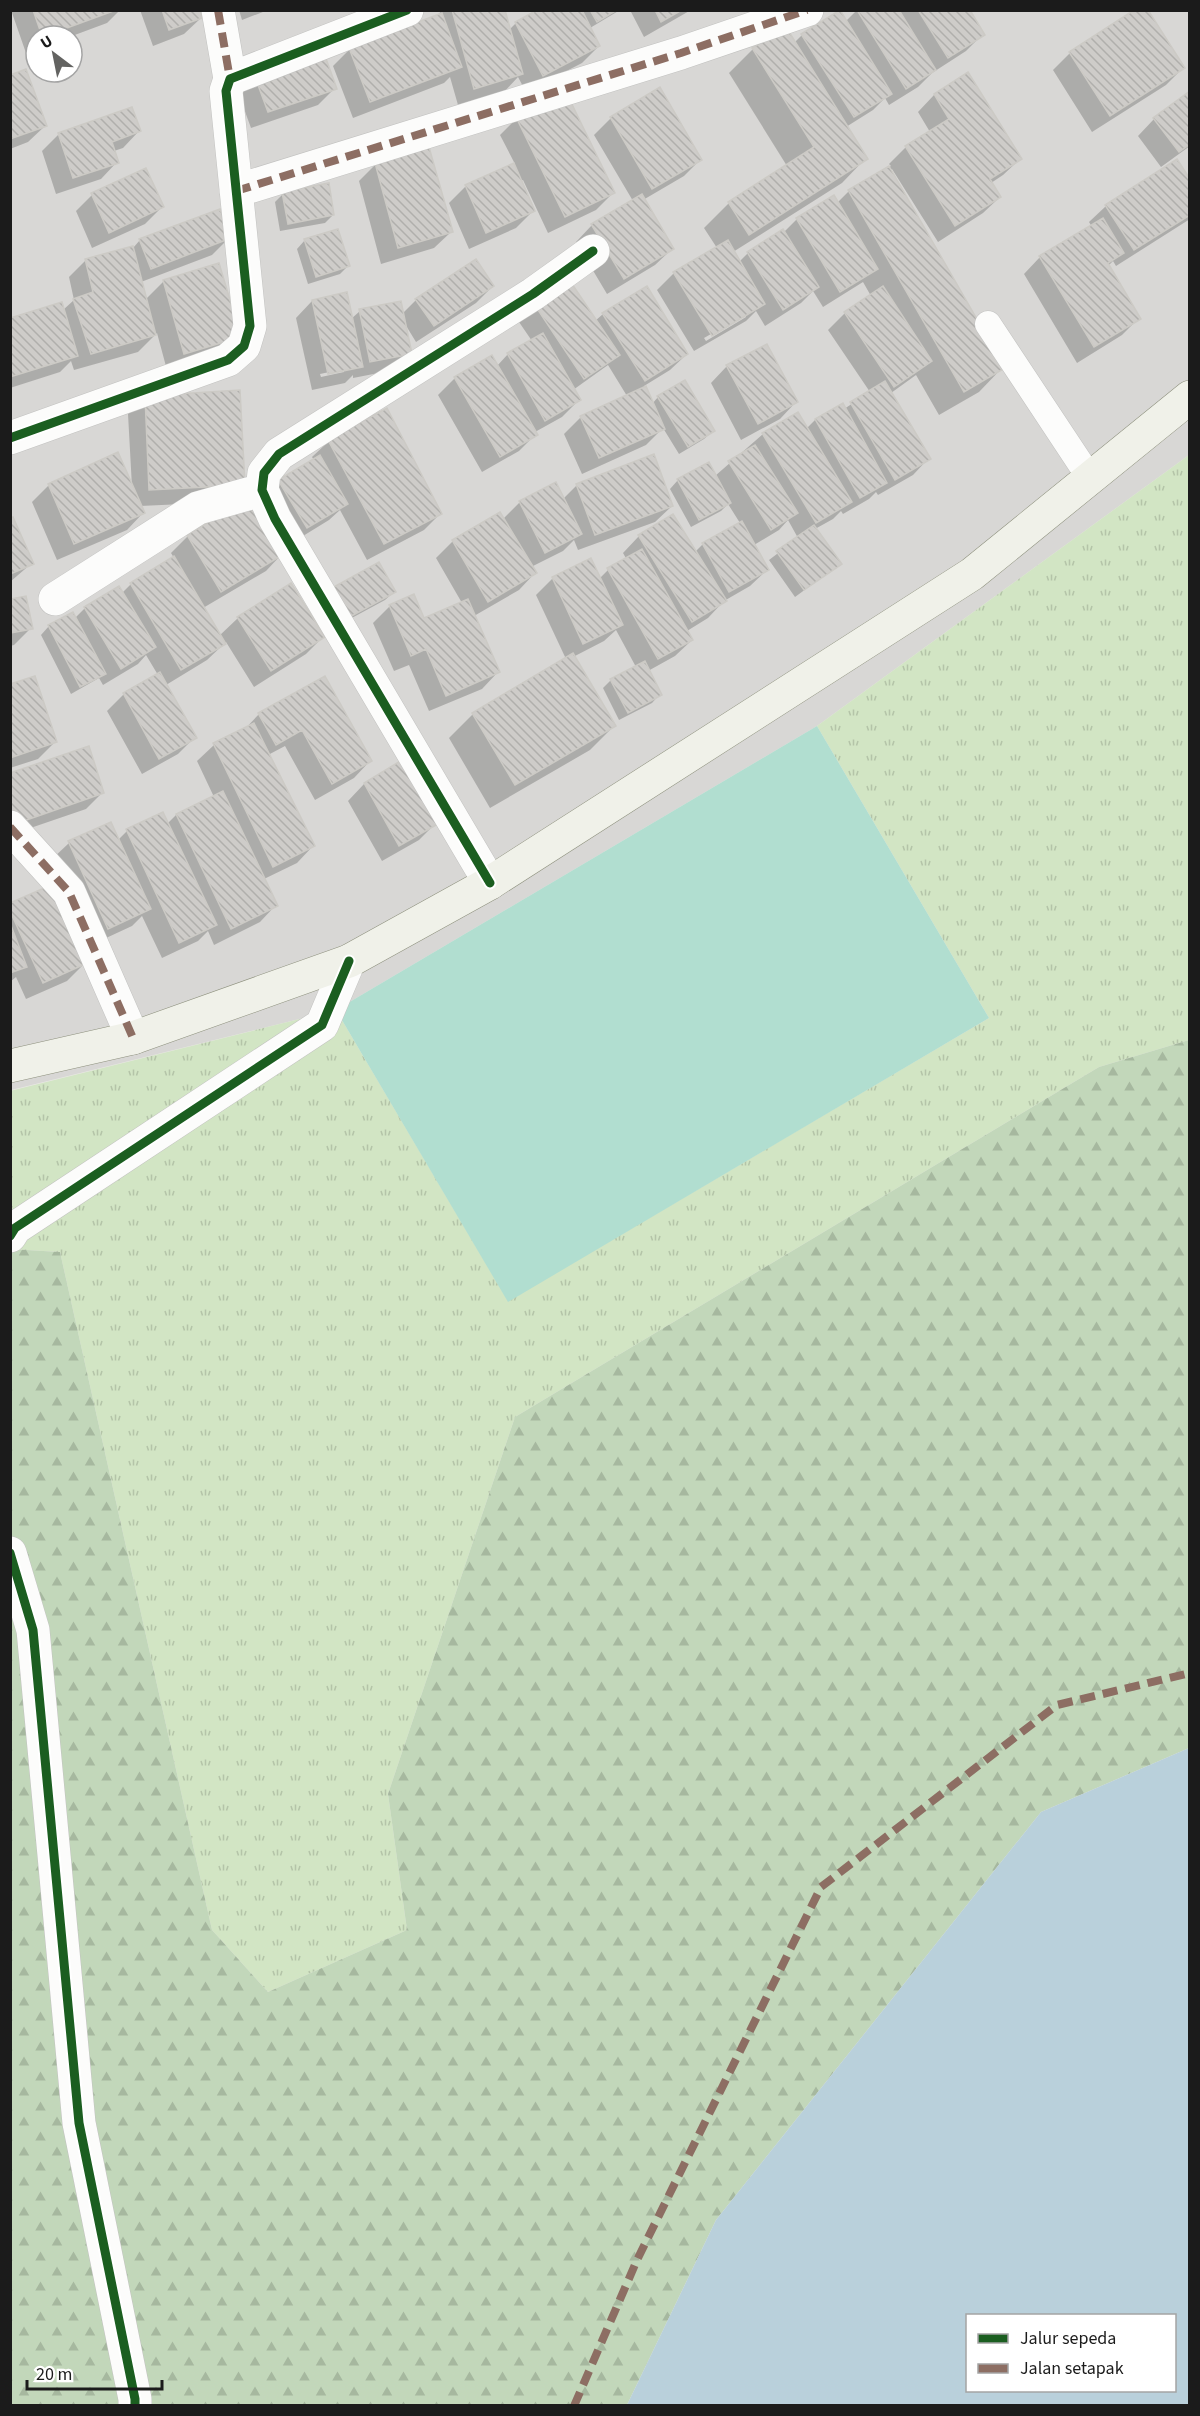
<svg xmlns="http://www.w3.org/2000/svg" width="1200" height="2416" font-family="'Source Sans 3',sans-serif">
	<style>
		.residential { fill: #d8d7d5; fill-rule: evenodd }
		.grass { fill: url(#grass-tufts) }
		.forest { fill: url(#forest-firs) }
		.pitch { fill: #b1ded0 }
		.water { fill: #b9d0db; fill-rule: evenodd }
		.shadow { fill: #0003; fill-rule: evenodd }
		.building { fill: url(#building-back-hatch); stroke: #cccac5; stroke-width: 1.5 }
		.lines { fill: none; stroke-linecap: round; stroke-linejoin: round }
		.lane-casing { stroke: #c2c2c0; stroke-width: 27 }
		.street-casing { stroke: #c2c2c0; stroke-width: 34 }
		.secondary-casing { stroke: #8e917e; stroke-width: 34 }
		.lane { stroke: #fcfcfb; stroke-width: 26 }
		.street { stroke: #fcfcfb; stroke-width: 33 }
		.secondary { stroke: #f0f1e9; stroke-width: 33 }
		.quiet { stroke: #8d6e63; stroke-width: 8; stroke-dasharray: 15 8; stroke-linecap: butt }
		.cycleway-casing { stroke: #fff; stroke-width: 13 }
		.cycleway { stroke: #1b5e20; stroke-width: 9 }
	</style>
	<defs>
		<pattern id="grass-tufts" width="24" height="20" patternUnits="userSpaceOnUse" patternTransform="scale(1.5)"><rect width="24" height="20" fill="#d2e5c4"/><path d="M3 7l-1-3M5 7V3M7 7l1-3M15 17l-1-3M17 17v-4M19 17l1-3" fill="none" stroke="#b4c4a8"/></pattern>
		<pattern id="forest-firs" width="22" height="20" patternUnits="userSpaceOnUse" patternTransform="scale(1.5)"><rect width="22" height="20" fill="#c2d7ba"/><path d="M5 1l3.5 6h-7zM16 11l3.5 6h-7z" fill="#a6b89f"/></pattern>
		<pattern id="building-back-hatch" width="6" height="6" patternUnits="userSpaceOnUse" patternTransform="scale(1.5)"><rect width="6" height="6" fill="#ceccc9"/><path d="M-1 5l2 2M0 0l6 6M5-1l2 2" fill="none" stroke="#b0afac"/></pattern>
	</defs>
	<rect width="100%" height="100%" fill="#e9e8e4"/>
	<path class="residential" d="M10,11H1189V455L817,726L336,1010L11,1090ZM36,36H72V72H36Z"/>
	<path class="grass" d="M1189,455V1040L1099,1067L515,1417L388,1794L407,1930L268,1992L212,1930L60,1252L11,1249L10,1091L336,1010L508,1301L989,1018L817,726Z"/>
	<path class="forest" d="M1189,1040V1748L1041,1812L716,2220L627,2405H11L10,1249L60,1252L212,1930L268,1992L407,1930L388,1794L515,1417L1099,1067Z"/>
	<path class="pitch" d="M817,726L989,1018L508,1302L336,1010Z"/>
	<path class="water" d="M1189,1748V2405H627L716,2220L1041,1812ZM968,2316H1174V2390H968Z"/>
	<path class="shadow" d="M11,10H120L107,23L72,36H36V49L26,53Z
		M140,10H198L201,18L184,34L153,46Z
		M239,10H268L242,20Z
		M442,10H503L509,30L516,23L541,10H620L590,28L599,46L582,63L526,92L518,77L505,91L458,105L450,77L444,83L353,118L333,66L350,49L436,17Z
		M630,10H691L644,37Z
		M857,10H968L983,34L966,51L932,73L918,87L889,105L885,98L873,110L846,127L866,158L842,183L733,252L739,262L748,253L784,232L797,219L837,203L849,191L891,166L889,164L906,147L930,132L918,112L934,95L967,75L1020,159L1003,175L991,183L1000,197L983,213L938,242L892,169L890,170L1003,367L979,392L939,415L916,375L891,393L929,458L913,475L878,495L876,492L869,499L843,514L841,511L833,519L815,529L840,564L795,597L769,560L798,538L788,520L779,530L754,545L767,570L750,586L724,601L708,618L687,631L692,640L675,656L648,671L660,694L652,703L619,720L603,688L611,680L636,667L616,630L604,641L573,657L614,726L590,750L490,808L449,738L473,714L566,659L536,595L553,578L599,579L608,570L627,560L623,553L639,536L695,552L703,544L740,523L728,504L721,511L691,527L670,489L678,480L708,464L715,476L763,434L806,429L815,420L842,405L844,409L870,392L828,330L845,313L871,296L863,282L823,307L813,291L801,303L765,326L756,311L746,321L694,351L657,290L674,273L717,248L704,228L729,203L787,166L729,73L753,49L794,43L802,35L845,22ZM746,314V317L706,341L704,338Z
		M1136,10L1183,68L1166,85L1092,132L1053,70L1070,53Z
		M10,76L45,126L28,142L10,149Z
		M256,78L335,88L318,105L251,128L239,95Z
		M1190,93V146L1161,167L1138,136L1154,119Z
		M517,118L613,193L596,210L548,233L523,180L520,181L533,211L516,228L469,249L449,203L466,186L515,164L500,135Z
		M611,118L700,160L684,176L643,200L672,249L655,265L607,294L576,242L592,225L633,201L594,135Z
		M139,131L123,148L114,151L117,162L101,179L56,194L42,151L59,134Z
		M376,164L451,232L434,248L381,264L359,181Z
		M1190,182V219L1116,266L1113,261L1108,266L1139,318L1122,335L1077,363L1024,274L1040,257L1092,227L1089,222L1106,206Z
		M283,194L333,215L325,223L280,231L275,202Z
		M92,195L162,207L145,224L92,248L76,211Z
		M229,238L212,255L141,282L146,299L163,282L218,265L239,337L167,370L157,333L138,352L74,370L71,361L60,372L10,388V319L63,310L74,300L69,277L86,260L133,248L140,240Z
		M305,240L348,266L340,274L308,284L297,249Z
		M493,286L476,303L416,342L405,324L411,353L394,370L353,378V375L345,383L312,390L296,318L312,301L351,319L360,311L402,314L416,300ZM344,369V372L321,377L320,374Z
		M535,305L595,321L603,314L687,354L670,370L644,386L652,404L658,397L713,431L704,439L679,454L663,428L646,445L582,474L564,434L581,417L627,396L608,365L573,390L579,400L562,417L535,432L536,434L519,451L482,472L438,395L455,378L497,366L508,354L532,341L519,322Z
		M727,366L796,402L780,419L741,440L711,383Z
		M145,397L227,502L140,506L143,513L127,530L57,560L32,502L49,485L132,487L128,414Z
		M329,441L441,513L424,530L367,560L340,510L329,520L290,544L262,497L279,481L314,460L312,457Z
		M555,484L563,499L577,485L672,506L655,522L578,550L574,540L563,551L531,567L535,573L519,590L474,616L498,672L482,689L429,711L409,665L394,671L373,623L390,606L423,620L462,603L436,558L453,541L503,519L519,503Z
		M10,520L32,563L10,582Z
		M188,536L282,554L266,571L203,608L219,636L238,618L323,637L306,654L254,687L226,642L207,660L166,685L195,737L178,754L142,774L107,711L124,694L158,675L146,655L138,664L103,685L99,678L71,694L41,635L49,626L75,618L85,608L119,588L122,593L131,584L174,558L171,553Z
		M394,592L385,600L337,626L323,599Z
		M10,600L31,628L14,645L10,646Z
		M325,678L370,761L354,778L315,800L285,746L268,755L313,846L297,863L264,879L276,905L260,922L214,945L208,931L198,941L162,958L142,916L132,926L91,945L52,859L69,843L110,824L117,841L127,831L167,824L176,815L214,797L197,761L214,745L244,730L259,714Z
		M10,686L55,742L38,759L10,768Z
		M10,775L103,792L86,809L10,835Z
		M364,784L436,823L419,840L382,861L348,801Z
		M10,905L84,964L67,981L26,999L16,977L10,982Z"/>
	<path class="building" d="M33,10H116L45,36H42Z
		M162,10H200L202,18L169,30Z
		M452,10H505L523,74L474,89Z
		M537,10H582L600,46L543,76L515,22Z
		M590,10H617L597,22Z
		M655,10H682L661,22Z
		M840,10L892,94L854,117L801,34Z
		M857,10H899L936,70L906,89Z
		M918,10H970L985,35L948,58Z
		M1134,10H1148L1185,68L1110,116L1069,52Z
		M442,13L462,67L370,102L349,48Z
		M786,27L868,159L749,235L728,202L814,147L752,48Z
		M324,53L337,89L268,112L255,77Z
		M26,69L47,126L10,139V75Z
		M968,72L1022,159L990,179L1001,197L955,226L905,146L949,119L934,94Z
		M660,87L702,160L652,189L610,117Z
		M1190,91V144L1179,152L1153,118Z
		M566,92L615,193L565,217L516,117Z
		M132,107L141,131L112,142L119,163L73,178L58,133Z
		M429,147L453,232L398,248L375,163Z
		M1177,159L1190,179V215L1134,250L1105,205Z
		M514,163L535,211L486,233L465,185Z
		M889,166L1005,368L964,392L848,190Z
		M146,168L164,207L109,233L91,193Z
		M329,183L334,215L288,224L282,192Z
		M642,194L674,249L624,279L591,224Z
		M834,195L878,269L840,292L796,218Z
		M220,209L231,238L151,269L139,239Z
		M1103,218L1124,253L1108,263L1141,319L1094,347L1039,256Z
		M338,229L350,266L316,277L304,239Z
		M783,229L819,287L783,310L747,252Z
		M728,240L765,304L712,336L673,272Z
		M133,246L156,335L91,354L73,299L93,292L85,259Z
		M476,259L494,286L434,326L415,299Z
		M219,263L241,337L184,354L163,280Z
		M570,281L620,355L584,379L534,304Z
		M647,286L688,354L645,381L602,313Z
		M883,286L932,361L894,387L844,312Z
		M347,292L363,367L328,374L312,300Z
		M401,301L412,354L370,362L359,309Z
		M62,302L78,356L10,377V318Z
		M543,333L581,400L545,421L507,353Z
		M767,344L798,402L758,424L726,365Z
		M492,355L538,435L500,457L454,377Z
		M685,380L715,431L688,447L657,396Z
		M885,381L931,459L895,480L850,402Z
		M646,386L665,429L599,458L580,416Z
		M240,390L245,485L149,490L145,396Z
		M843,403L887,483L860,498L815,419Z
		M387,408L442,514L384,544L328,440Z
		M798,412L852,502L816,523L762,433Z
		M755,445L798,513L771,530L728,461Z
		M118,452L145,513L74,544L48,484Z
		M654,454L673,506L595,535L576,484Z
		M320,455L348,504L307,528L278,480Z
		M709,462L731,503L699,520L677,479Z
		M556,482L582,534L545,553L519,501Z
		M250,497L284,554L221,592L187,535Z
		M500,512L537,573L488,602L452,540Z
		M673,514L727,601L692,622L638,535Z
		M13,517L34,564L10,574V518Z
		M742,521L769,570L729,592L702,543Z
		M814,525L842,564L804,590L776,551Z
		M642,549L693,640L658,659L607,568Z
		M174,556L226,644L181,670L130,583Z
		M591,558L623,625L583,644L552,577Z
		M379,562L396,592L346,619L330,589Z
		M291,583L325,637L271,671L237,617Z
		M119,586L156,647L121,669L84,607Z
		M414,594L424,618L468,599L500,672L446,696L426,649L411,656L389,605Z
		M26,596L33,629L10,633V599Z
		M73,612L106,674L80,687L48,625Z
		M573,653L616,726L515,785L472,713Z
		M645,661L662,695L628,713L610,679Z
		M160,672L197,738L159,759L123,693Z
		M35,676L57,742L10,758V684Z
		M325,676L372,761L332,784L302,730L276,745L258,713Z
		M254,723L315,846L273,867L213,743Z
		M89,746L104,793L15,824L10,810V773Z
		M402,760L438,824L399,846L364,783Z
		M223,791L278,906L231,929L176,814Z
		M163,812L217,925L179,943L126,829Z
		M111,822L151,909L108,929L68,841Z
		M51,885L85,964L43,983L10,911V903Z
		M10,923L27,967L10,973Z"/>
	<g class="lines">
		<defs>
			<path id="lane" d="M988,324L1090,478"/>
			<path id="street" d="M218,10L230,79
				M236,191L681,53L807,10
				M10,438L228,360L244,346L250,326L226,91L230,79L407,10
				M55,599L198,508L262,490
				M10,827L69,892L133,1038
				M490,883L275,519L262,490L264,473L279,454L533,294L593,251
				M10,1236L15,1228L322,1025L349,961
				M10,1553L33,1630L79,2123L135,2399V2406"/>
			<path id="secondary" d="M10,1066L133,1038L349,961L490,883L972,574L1190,397"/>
		</defs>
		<use href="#lane" class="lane-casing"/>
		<use href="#street" class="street-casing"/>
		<use href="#secondary" class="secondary-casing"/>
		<use href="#lane" class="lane"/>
		<use href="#street" class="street"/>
		<use href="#secondary" class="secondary"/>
		<path class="quiet" d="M218,10L230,79
			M236,191L681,53L807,10
			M10,827L69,892L133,1038
			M574,2406L637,2260L821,1887L1057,1705L1190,1673"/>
		<defs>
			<path id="cycleway" d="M10,438L228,360L244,346L250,326L226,91L230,79L407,10
				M490,883L275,519L262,490L264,473L279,454L533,294L593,251
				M10,1236L15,1228L322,1025L349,961
				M10,1553L33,1630L79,2123L135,2399V2406"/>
		</defs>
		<use href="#cycleway" class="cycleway-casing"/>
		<use href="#cycleway" class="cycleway"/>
	</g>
	<rect width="1200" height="2416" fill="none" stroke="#1b1b1b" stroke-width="24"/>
	<rect x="966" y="2314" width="210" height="78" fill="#ffffff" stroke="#a4a4a4" stroke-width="1.5"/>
	<rect x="978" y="2334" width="30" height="9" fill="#1b5e20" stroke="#a4a4a4" stroke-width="1.5"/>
	<text x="1020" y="2344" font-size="18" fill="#1b1b1b">Jalur sepeda</text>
	<rect x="978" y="2364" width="30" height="9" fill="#8d6e63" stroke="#a4a4a4" stroke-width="1.5"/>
	<text x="1020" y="2374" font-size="18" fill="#1b1b1b">Jalan setapak</text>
	<g transform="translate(54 54) rotate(328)"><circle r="28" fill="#ffffff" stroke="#a4a4a4" stroke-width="1.5"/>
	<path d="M0-4.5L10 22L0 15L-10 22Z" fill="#636361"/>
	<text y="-9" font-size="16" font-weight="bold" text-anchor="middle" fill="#1b1b1b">U</text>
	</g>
	<path d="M27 2380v9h135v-9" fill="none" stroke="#1b1b1b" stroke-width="3"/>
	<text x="36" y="2380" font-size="18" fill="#1b1b1b" stroke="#ffffff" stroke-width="4.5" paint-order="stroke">20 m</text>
</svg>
